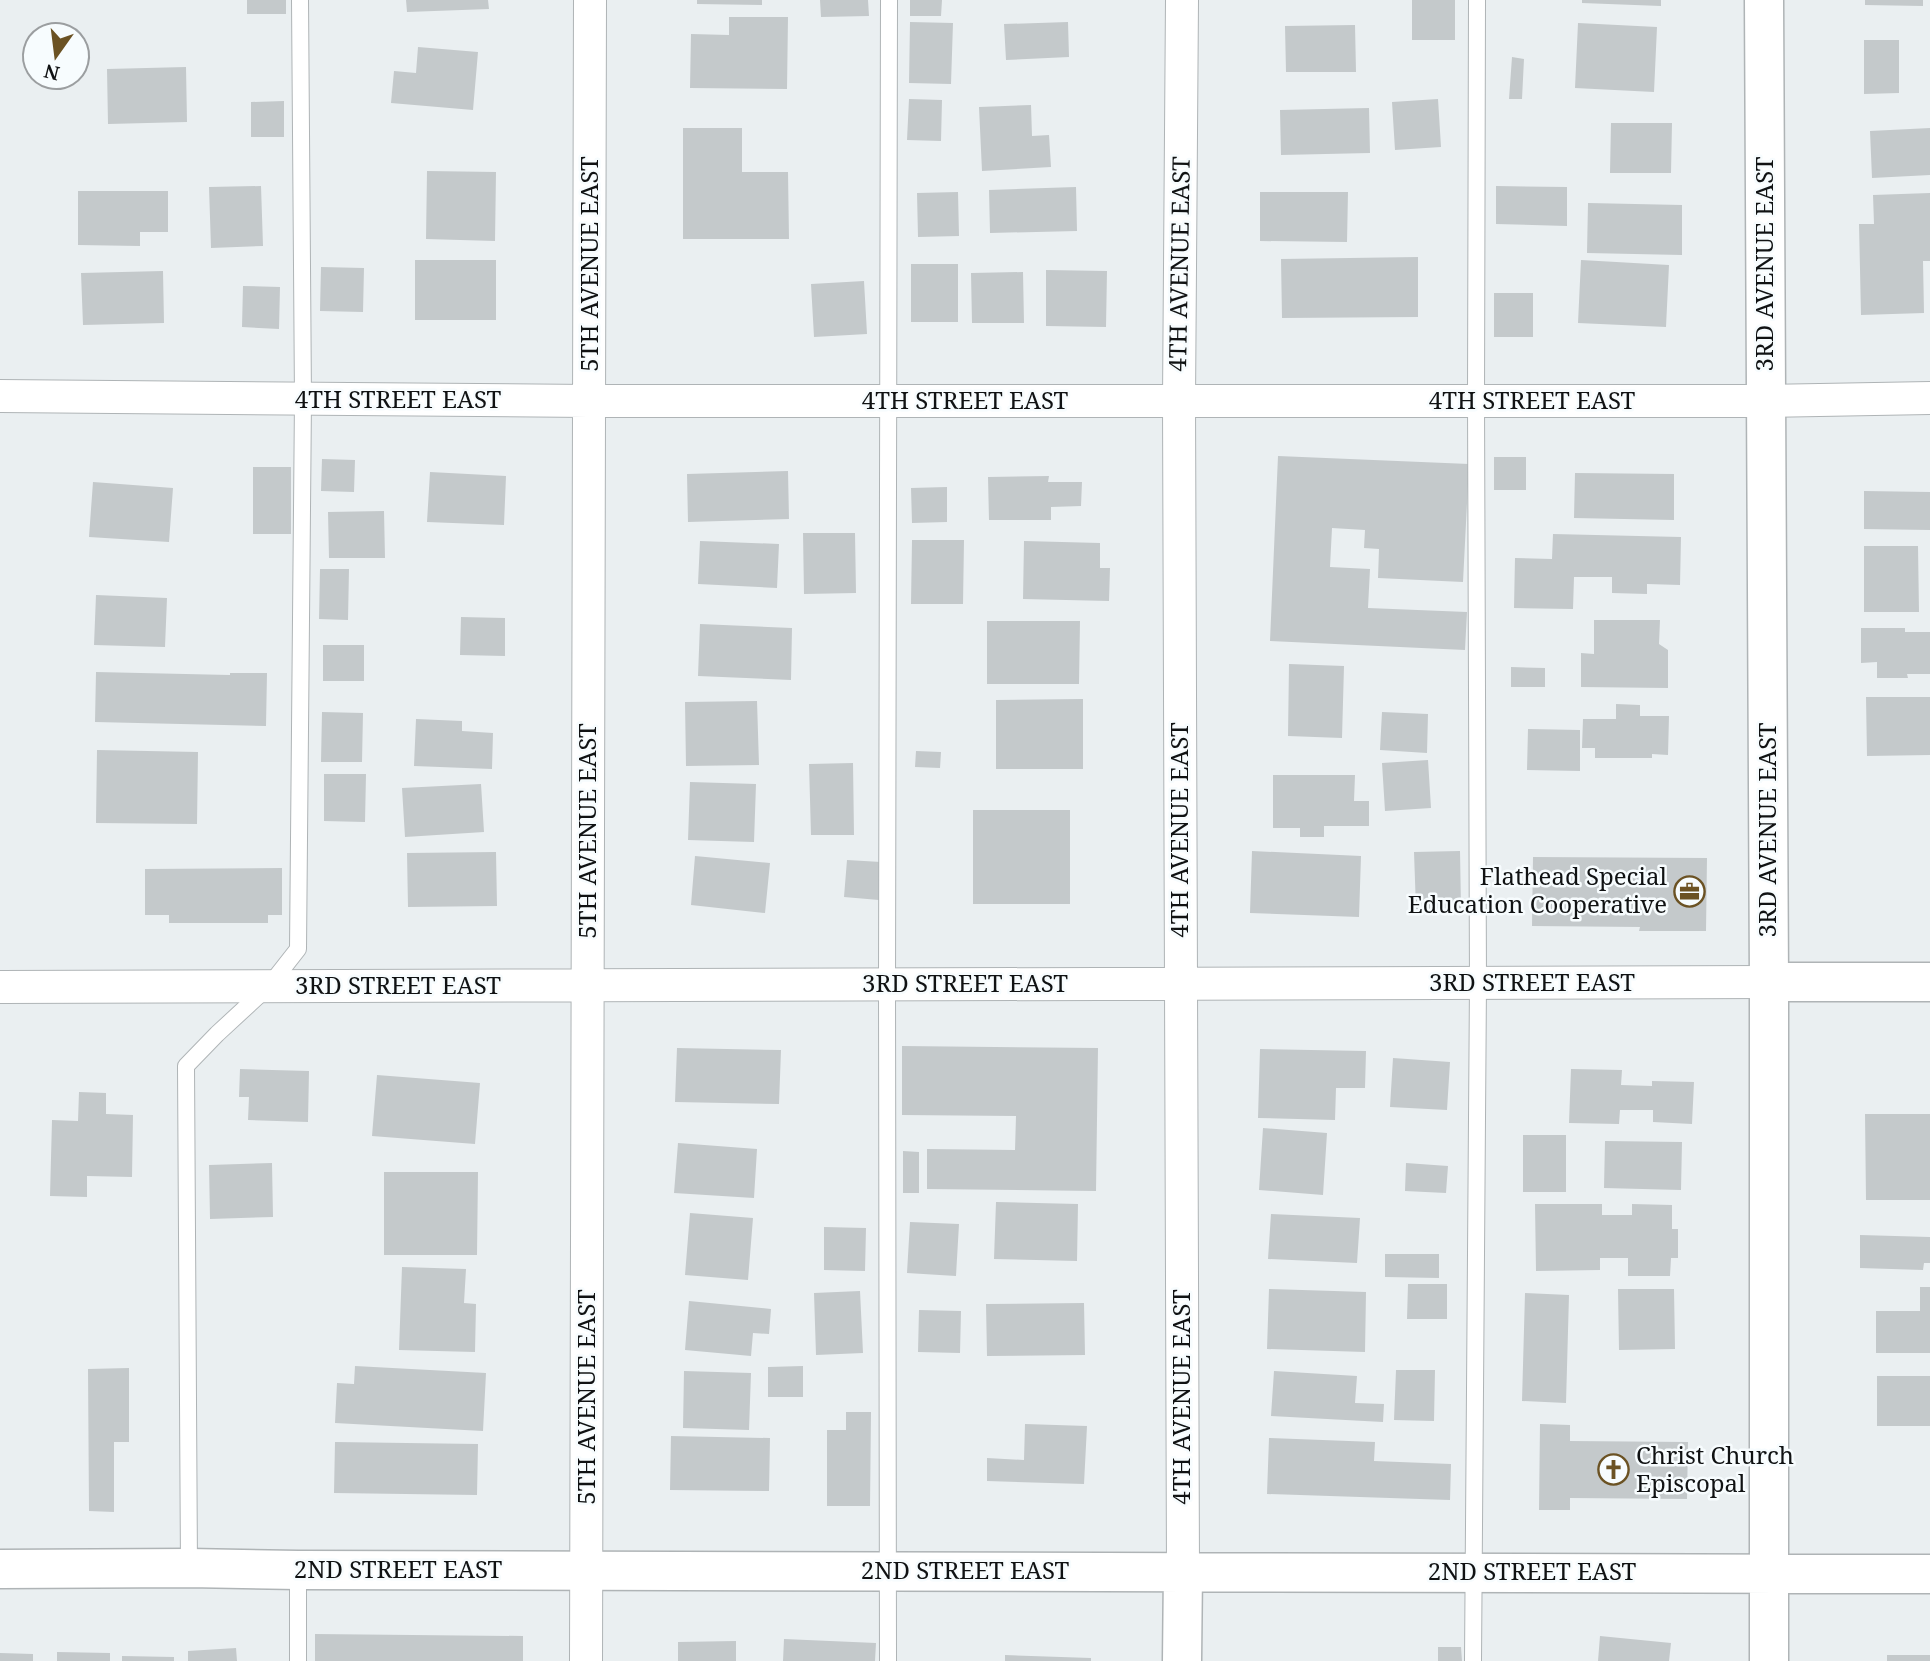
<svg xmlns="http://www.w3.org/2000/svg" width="1930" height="1661" font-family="'Noto Serif',serif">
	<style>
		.building { fill: #c4c9cb }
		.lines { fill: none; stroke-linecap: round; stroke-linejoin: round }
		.service-casing { stroke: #afb4b6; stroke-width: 18 }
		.minor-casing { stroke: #afb4b6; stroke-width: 34 }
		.tertiary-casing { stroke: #afb4b6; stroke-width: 41 }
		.service { stroke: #fff; stroke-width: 16 }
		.minor { stroke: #fff; stroke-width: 32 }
		.tertiary { stroke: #fff; stroke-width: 38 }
		.labels { text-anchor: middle; stroke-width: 5; stroke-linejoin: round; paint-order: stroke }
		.street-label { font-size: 24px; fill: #101213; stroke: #f7fcfe }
		.poi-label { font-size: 24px; fill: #101213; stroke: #f7fcfe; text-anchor: end }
	</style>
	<rect width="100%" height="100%" fill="#eaeff1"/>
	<path class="building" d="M247,0H286V14H247Z
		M406,0H488L489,9L407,12Z
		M697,0H762V5L697,4Z
		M820,0H868L869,16L821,17Z
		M910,0H942L941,16H910Z
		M1412,0H1455V40H1412Z
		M1582,0H1661V6L1582,3Z
		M1865,0H1923V6L1865,5Z
		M729,17H788L787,89L690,88L691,34L729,35Z
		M910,22L953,23L951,84L909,83Z
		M1068,22L1069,57L1006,60L1004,24Z
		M1578,23L1657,27L1654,92L1575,88Z
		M1355,25L1356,72H1286L1285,26Z
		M1864,40H1899V93L1864,94Z
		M418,47L478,52L473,110L391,103L394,71L416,73Z
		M1512,57L1524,59L1522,99H1509Z
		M186,67L187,122L108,124L107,69Z
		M909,99L942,100L941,141L907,140Z
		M1438,99L1441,147L1395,150L1392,102Z
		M284,101V137H251V102Z
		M1031,105L1032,136L1049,135L1051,167L982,171L979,107Z
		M1369,108L1370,153L1281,155L1280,110Z
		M1611,123H1672L1671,173H1610Z
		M683,128H742V172H788L789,239H683Z
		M1930,128V175L1872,178L1870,131Z
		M427,171L496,172L495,241L426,239Z
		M261,186L263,246L211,248L209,187Z
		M1496,186L1567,187V226L1496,224Z
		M1076,187L1077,231L990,233L989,190Z
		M78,191H168V232H140V246L78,245Z
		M958,192L959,236L918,237L917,193Z
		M1260,192H1348L1347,242L1260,241Z
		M1930,193V261H1923L1924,313L1861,315L1859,224H1874L1873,195Z
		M1588,203L1682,205V255L1587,253Z
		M1418,257V317L1282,318L1281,259Z
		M415,260H496V320H415Z
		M1581,260L1669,265L1666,327L1578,323Z
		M911,264H958V322H911Z
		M321,267L364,268L363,312L320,311Z
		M1046,270L1107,271L1106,327L1046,326Z
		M163,271L164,323L83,325L81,273Z
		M1023,272L1024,323H972L971,273Z
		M864,281L867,334L814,337L811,284Z
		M243,286L280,287L279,329L242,327Z
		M1494,293H1533V337H1494Z
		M1278,456L1469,464L1463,582L1378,578L1379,549L1364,548L1365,530L1332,528L1330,567L1370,569L1368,608L1467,612L1465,650L1270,641Z
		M1494,457H1526V490H1494Z
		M322,459L355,460L354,492L321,491Z
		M253,467H291V534H253Z
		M788,471L789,519L688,522L687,474Z
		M430,472L506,476L504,525L427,522Z
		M1575,473L1674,474V520L1574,518Z
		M1049,476L1048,482H1082L1081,506L1051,507V520H989L988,477Z
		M93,482L173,488L169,542L89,537Z
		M947,487V522L912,523L911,488Z
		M1864,491L1930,492V530L1864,529Z
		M384,511L385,558H329L328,512Z
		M803,533H855L856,593L804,594Z
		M1553,534L1681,537L1680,585L1647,584V594L1612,593V577H1574L1573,609L1514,608L1515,558L1552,559Z
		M912,540H964L963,604H911Z
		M700,541L779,544L777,588L698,584Z
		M1024,541L1100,543V568H1110L1109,601L1023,599Z
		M1864,546H1918L1919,612H1864Z
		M320,569H349L348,620L319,619Z
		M96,595L167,598L165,647L94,645Z
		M461,617L505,618V656L460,655Z
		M1594,620H1660L1659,644L1668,650V688L1581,687V653L1594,654Z
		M987,621H1080L1079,684H987Z
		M700,624L792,628L791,680L698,676Z
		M1861,628H1905V632H1930V674H1907L1908,678H1877V662L1861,663Z
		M323,645H364V681H323Z
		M1289,664L1344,666L1342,738L1288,736Z
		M1511,667L1545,668V687H1511Z
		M96,672L230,675V673H267L266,726L95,722Z
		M1866,697H1930V755L1867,756Z
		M1083,699V769H996V700Z
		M757,701L759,765L686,766L685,702Z
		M1616,704L1640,705V716H1669L1668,755L1652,754V758H1595V748H1582L1583,719H1616Z
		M322,712L363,713L362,762H321Z
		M1382,712L1428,714L1427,753L1380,750Z
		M416,719L462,721V731L493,733L492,769L414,766Z
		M1528,729L1580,730V771L1527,770Z
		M97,750L198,752L197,824L96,823Z
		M916,751L941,752L940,768L915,767Z
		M1428,760L1431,808L1385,811L1382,763Z
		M853,763L854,835H811L809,764Z
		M324,774H366L365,822L324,821Z
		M1273,775H1355L1354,801H1369V826H1324V837H1300V828H1273Z
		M690,782L756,784L754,842L688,840Z
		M481,784L484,832L405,837L402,788Z
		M973,810H1070V904H973Z
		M1252,851L1361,856L1359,917L1250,913Z
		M1460,851L1461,908L1416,909L1414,852Z
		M496,852L497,906L408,907L407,853Z
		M695,856L770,863L765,913L691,905Z
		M1533,857L1707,858L1706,931H1639L1640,927L1532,926Z
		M847,860L881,862L879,900L844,897Z
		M282,868V915H268V923H169V915H145V869Z
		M902,1046L1098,1048L1096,1191L927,1189V1149L1015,1150L1016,1116L902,1115Z
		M677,1048L781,1050L779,1104L675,1102Z
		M1260,1049L1366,1051L1365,1088H1336L1335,1120L1258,1118Z
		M1393,1058L1450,1062L1447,1110L1390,1107Z
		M240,1069L309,1071L308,1122L248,1120L249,1097H239Z
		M1571,1069L1622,1070L1621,1085L1652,1086V1081L1694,1082L1692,1124L1653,1122V1110H1620L1619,1124L1569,1123Z
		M377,1075L480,1083L475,1144L372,1136Z
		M79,1092L106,1093V1114L133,1115L132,1177L87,1176V1197L50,1196L52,1120L78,1121Z
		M1865,1114H1930V1200H1866Z
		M1263,1128L1327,1133L1323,1195L1259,1190Z
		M1523,1135H1566V1192H1523Z
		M1605,1141L1682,1142L1681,1190L1604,1188Z
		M678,1143L757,1149L754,1198L674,1193Z
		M903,1151L919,1152V1193H903Z
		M272,1163L273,1217L210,1219L209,1165Z
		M1406,1163L1448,1166L1446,1193L1405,1191Z
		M384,1172H478L477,1255H384Z
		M996,1202L1078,1204L1077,1261L994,1259Z
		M1535,1204H1602V1215H1632V1204L1672,1205V1229H1678V1258H1671L1670,1276H1628V1258H1600V1270L1536,1271Z
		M690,1213L753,1218L748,1280L685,1275Z
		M1271,1214L1360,1218L1357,1263L1268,1259Z
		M910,1222L959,1224L956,1276L907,1273Z
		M824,1227L866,1228L865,1271L824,1270Z
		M1860,1235L1930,1237V1263H1924L1923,1270L1860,1268Z
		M1385,1254H1439V1278L1385,1277Z
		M402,1267L466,1269L464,1303L476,1304L475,1352L399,1350Z
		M1408,1284H1447V1319H1407Z
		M1920,1287H1930V1353H1876V1311H1920Z
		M1269,1289L1366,1292L1365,1352L1267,1349Z
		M1618,1289H1674L1675,1349L1619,1350Z
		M860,1291L863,1353L816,1355L814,1293Z
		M1525,1293L1569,1295L1566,1403L1522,1401Z
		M689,1301L771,1309L769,1334L753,1333L751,1356L685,1350Z
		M1084,1303L1085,1355L987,1356L986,1304Z
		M919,1310L961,1311L960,1353L918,1352Z
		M355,1366L486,1373L483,1431L335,1423L337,1383L354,1384Z
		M803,1366V1397H768V1367Z
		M129,1368V1442H114V1512L89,1511L88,1369Z
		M1396,1370H1435L1434,1421L1394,1420Z
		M684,1371L751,1373L749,1430L683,1428Z
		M1274,1371L1357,1376L1355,1403L1384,1404L1383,1422L1271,1416Z
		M1877,1376H1930V1426H1877Z
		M846,1412H871L870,1506H827V1430H846Z
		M1025,1424L1087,1426L1084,1484L987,1481V1458L1024,1460Z
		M1540,1424L1570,1425V1441L1688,1442L1687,1499L1570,1498V1510H1539Z
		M671,1436L770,1438L769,1491L670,1490Z
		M1269,1438L1375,1442L1374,1461L1451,1464L1450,1500L1267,1494Z
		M335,1442L478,1444L477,1495L334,1493Z
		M315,1634L523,1636V1661H315Z
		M1600,1636L1671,1643L1669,1661H1598Z
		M784,1639L876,1643L875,1661H783Z
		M736,1641V1661H678V1642Z
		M1438,1647H1461L1462,1661H1438Z
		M236,1648L237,1661H188V1651Z
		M57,1652L110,1653V1661H57Z
		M0,1653L33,1654V1661H0Z
		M1005,1655L1091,1658V1661H1005Z
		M1887,1655H1930V1661H1887Z
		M122,1656L174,1657V1661H122Z"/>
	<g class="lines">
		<defs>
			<path id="service" d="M189,1568L186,1066L217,1034L269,986L298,949L303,399L300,0
				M298,1661V1570
				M888,1661L887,985L889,0
				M1473,1661L1478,983L1476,401L1477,0"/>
			<path id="minor" d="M1182,0L1179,401L1183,1571
				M0,396L589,401H1766L1930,398
				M0,987L1769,982
				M586,1661L590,0"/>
			<path id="tertiary" d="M1764,0L1769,982V1661
				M1769,982H1930
				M0,1569L189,1568L298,1570L1930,1574
				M1182,1661L1183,1571"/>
		</defs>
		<use href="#service" class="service-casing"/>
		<use href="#minor" class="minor-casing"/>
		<use href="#tertiary" class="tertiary-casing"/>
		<use href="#service" class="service"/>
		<use href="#minor" class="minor"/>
		<use href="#tertiary" class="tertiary"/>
	</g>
	<defs>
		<symbol id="office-ring" viewBox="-11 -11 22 22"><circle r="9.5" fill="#f7fcfe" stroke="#6b5223" stroke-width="1.5"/><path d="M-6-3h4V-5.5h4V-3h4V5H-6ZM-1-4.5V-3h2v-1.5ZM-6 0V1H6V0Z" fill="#6b5223"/></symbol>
		<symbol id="church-ring" viewBox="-11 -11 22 22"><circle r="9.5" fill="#f7fcfe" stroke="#6b5223" stroke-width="1.5"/><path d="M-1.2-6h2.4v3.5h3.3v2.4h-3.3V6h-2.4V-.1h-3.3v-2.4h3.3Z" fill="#6b5223"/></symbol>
	</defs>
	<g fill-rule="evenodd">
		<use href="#office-ring" x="1672" y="874" width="35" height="35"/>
		<use href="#church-ring" x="1596" y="1452" width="35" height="35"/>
	</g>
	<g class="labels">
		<g class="street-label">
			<text transform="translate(590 264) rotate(-90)" y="8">5TH AVENUE EAST</text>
			<text transform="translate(1180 264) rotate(-89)" y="8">4TH AVENUE EAST</text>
			<text transform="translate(1765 264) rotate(-90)" y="8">3RD AVENUE EAST</text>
			<text x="398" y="408">4TH STREET EAST</text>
			<text x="965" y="409">4TH STREET EAST</text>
			<text x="1532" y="409">4TH STREET EAST</text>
			<text transform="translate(1180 830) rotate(-90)" y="8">4TH AVENUE EAST</text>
			<text transform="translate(1768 830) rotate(-90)" y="8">3RD AVENUE EAST</text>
			<text transform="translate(588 831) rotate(-90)" y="8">5TH AVENUE EAST</text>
			<text x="1532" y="991">3RD STREET EAST</text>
			<text x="965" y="992">3RD STREET EAST</text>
			<text x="398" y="994">3RD STREET EAST</text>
			<text transform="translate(587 1397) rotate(-90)" y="8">5TH AVENUE EAST</text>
			<text transform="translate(1182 1397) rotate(-90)" y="8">4TH AVENUE EAST</text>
			<text x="398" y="1578">2ND STREET EAST</text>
			<text x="965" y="1579">2ND STREET EAST</text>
			<text x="1532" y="1580">2ND STREET EAST</text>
		</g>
		<g class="poi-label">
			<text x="1667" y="885">Flathead Special<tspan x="1667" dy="28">Education Cooperative</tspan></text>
			<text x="1636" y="1464" text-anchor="start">Christ Church<tspan x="1636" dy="28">Episcopal</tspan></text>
		</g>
	</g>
	<g transform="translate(56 56) rotate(194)"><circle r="33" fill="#f7fcfe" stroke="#9b9ea0" stroke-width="2"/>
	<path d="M0-5L12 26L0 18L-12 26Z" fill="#6b5223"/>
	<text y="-10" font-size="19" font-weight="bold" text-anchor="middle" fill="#101213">N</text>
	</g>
</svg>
